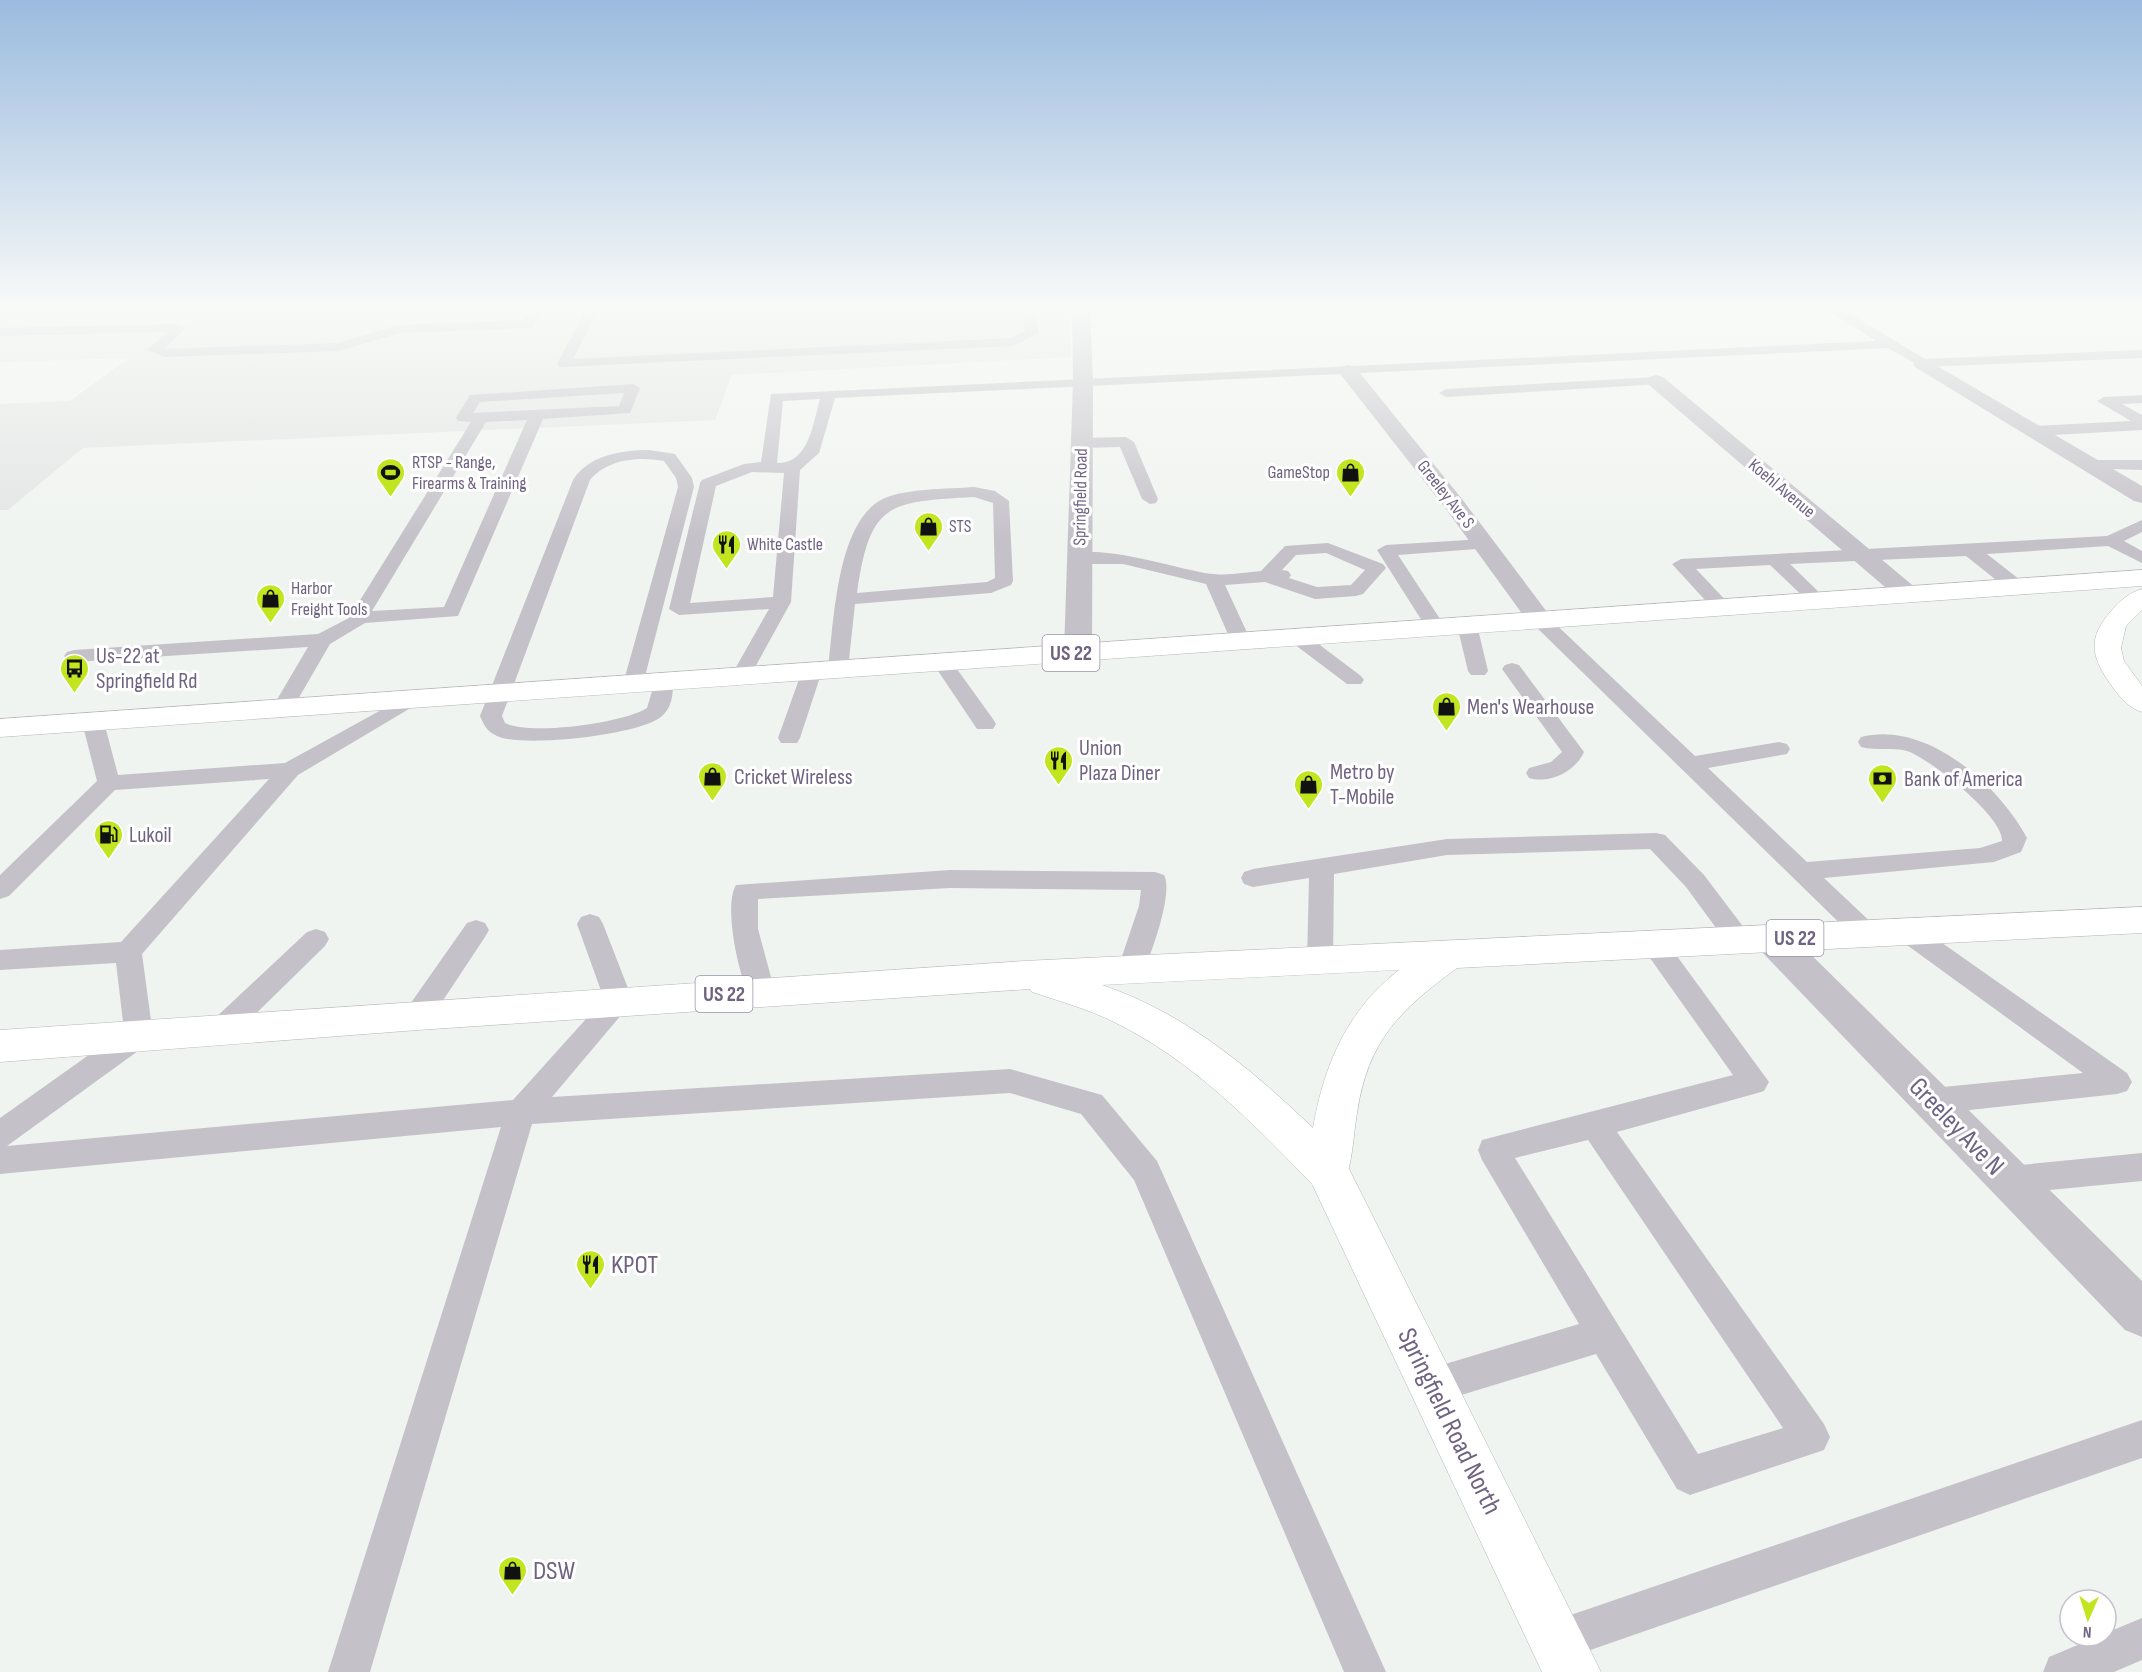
<svg xmlns="http://www.w3.org/2000/svg" width="2142" height="1672" font-family="'Sofia Sans Condensed',sans-serif">
	<style>
		.built { fill: #e3e5e4 }
		.lines { fill: none; stroke-linecap: round; stroke-linejoin: round }
		.secondary-casing { stroke: #b7b4bd; stroke-width: 1 }
		.highway-casing { stroke: #b6b4ba; stroke-width: 1 }
		.lane { fill: #c4c1c8; fill-rule: evenodd }
		.street { fill: #c4c1c8; fill-rule: evenodd }
		.secondary { fill: #fff; fill-rule: evenodd }
		.highway { fill: #fff; fill-rule: evenodd }
		.labels { text-anchor: middle; stroke-width: 6; stroke-linejoin: round; paint-order: stroke }
		.far-poi-label { font-size: 18px; fill: #6f6382; stroke: #fff; text-anchor: start }
		.far-street-label { font-size: 18px; fill: #6f6382; stroke: #fff }
		.shield { fill: #fff; stroke: #9a92a8; stroke-width: 1.5 }
		.shield-label { font-size: 21px; font-weight: bold; fill: #6f6382 }
		.poi-label { font-size: 22px; fill: #6f6382; stroke: #fff; text-anchor: start }
		.near-street-label { font-size: 27px; fill: #6f6382; stroke: #fff }
		.near-poi-label { font-size: 27px; fill: #6f6382; stroke: #fff; text-anchor: start }
	</style>
	<rect width="100%" height="100%" fill="#f0f4f0"/>
	<path class="built" d="M0,306H1069L1071,357L732,375L715,420L83,448L8,510H0V404L70,401L129,358L0,362Z"/>
	<g class="lines">
		<defs>
			<path id="secondary" d="M1328,1152L1343,1157L1601,1672H1542L1306,1171L1313,1157Z"/>
			<path id="highway" d="M2142,570V586L0,737V719Z
				M2142,589V610L2126,626L2121,648L2124,661L2142,686V712C2129,708 2122,699 2114,689C2092,659 2085,640 2112,610C2120,601 2130,592 2142,589Z
				M2142,907V933L1457,968C1400,1010 1368,1040 1357,1113C1353,1137 1353,1163 1343,1185L1328,1190L1313,1185C1253,1123 1192,1060 1114,1022C1088,1009 1059,1001 1032,992L1030,989L418,1030L0,1062V1030L1024,961ZM1399,970C1347,1010 1324,1065 1313,1128C1250,1068 1185,1013 1102,985Z"/>
		</defs>
		<use href="#secondary" class="secondary-casing"/>
		<use href="#highway" class="highway-casing"/>
		<path class="lane" d="M532,306H544L532,327L527,328L400,333L339,351L165,357L147,350L167,332L0,336V328L180,324L186,328L164,349L338,343L399,325L523,320Z
			M588,306H600L573,359L1011,338L1025,331L1022,306H1034L1039,333L1013,346L559,367L557,364Z
			M1822,306H1837L1925,359L2142,350V358L1922,367L1888,348L835,398L819,453L800,470L791,602L748,680H734L731,676L769,609L679,615L669,609L700,483L702,480L744,464L761,462L771,394L1876,341ZM820,399C813,423 809,464 777,463L783,401ZM752,472L784,473L773,597L690,603L716,486Z
			M1656,377L1661,378V384L1446,397L1439,393L1446,389Z
			M633,384L640,388L630,413L543,419L458,616L365,623L330,644L290,713H276L272,708L308,647L74,662L67,660L64,656L67,652L74,650L318,634L349,618L471,422L458,421L456,418L470,395ZM624,393L619,406L473,413L480,402ZM527,420L444,607L372,611L486,422Z
			M2142,395V403L2122,404L2142,415V430L2035,436L2027,431L2035,426L2131,421L2097,401L2104,397Z
			M1126,437L1134,442L1158,499L1156,503L1150,504L1142,499L1120,447L1081,448L1073,443L1081,438Z
			M649,450L675,454L692,478L694,487L643,684L640,688H626L623,684L678,487L676,478L664,461C639,456 607,459 590,480L502,716L505,723C529,736 624,723 647,708L656,678H670L673,682C673,695 672,707 662,716C642,735 523,748 497,736C487,732 484,725 480,716L573,480C589,455 621,450 649,450Z
			M2090,460H2142V470L2084,468L2082,465Z
			M974,487L995,491L1009,501L1013,581L1011,585L991,593L855,604L848,669L845,673H831L828,669C834,623 836,528 879,501C900,488 949,489 974,487ZM974,497L993,503L995,578L987,582L857,593C870,501 889,502 974,497Z
			M2142,520V532L2124,541L2142,551V563L2108,546L1987,554L2024,583L2026,587L2017,593L2010,591L1966,556L1790,564L1828,601L1819,607L1812,605L1770,565L1696,569L1732,607L1722,613L1715,611L1672,564L1681,559L2107,536Z
			M1484,539L1490,540L1493,544L1490,548L1398,555L1446,628L1443,632H1429L1377,550L1386,545Z
			M1328,543L1383,564L1386,568L1363,594L1356,596L1315,599L1265,582L1225,585L1251,641L1248,645H1234L1231,641L1206,584L1123,564H1079L1070,559C1085,537 1189,573 1214,574C1229,576 1246,572 1261,571L1285,546ZM1326,553L1365,570L1351,585L1317,587L1289,578L1291,575L1288,571L1282,570L1296,555Z
			M1540,614L1547,616L1695,756L1779,742L1787,744L1790,749L1787,754L1708,768L1807,862L1980,848L2002,841C2004,817 1929,758 1907,751C1892,747 1876,751 1861,747L1858,742L1861,737C1926,720 1999,785 2027,838L2021,852L1994,862L1824,878L1877,928L1881,935L1877,942L1868,945L1859,942L1533,624L1530,620L1533,616Z
			M1467,619L1477,625L1488,671L1485,675H1471L1468,671L1457,625Z
			M1297,631L1304,633L1361,676L1364,680L1361,684H1347L1290,641L1287,637Z
			M942,656L949,658L993,719L996,724L993,729H977L932,662L935,658Z
			M1512,663L1519,665L1584,752C1575,772 1550,784 1529,778L1526,773L1529,768L1551,762L1562,752L1502,669L1505,665Z
			M812,665L819,667L822,671L800,738L797,743H781L778,738L802,671L805,667Z
			M412,693L419,695L423,699L419,703L298,775L142,954L153,1035L149,1043L7,1146L513,1100L604,999L577,924L581,917L590,914L599,917L603,924L633,1001L552,1097L1010,1069L1102,1095L1157,1161L1386,1672H1344L1134,1180L1081,1114L1010,1093L532,1124L370,1672H328L501,1127L0,1174V1118L124,1030L116,963L0,970V950L121,942L269,779L115,790L9,896L0,899V875L97,781L82,722L85,717H101L104,722L118,775L285,763Z
			M1656,833L1665,835L1704,875L1748,933L1752,940L1748,947L1739,950L1730,947L1686,887L1650,849L1447,855L1334,874L1333,961L1329,968L1320,971L1311,968L1307,961L1309,878L1253,887L1244,884L1241,878L1244,872L1253,869L1447,839Z
			M950,870L1155,872L1164,875C1174,893 1150,959 1140,978L1130,981L1120,978L1117,971L1139,906L1141,890L950,888L758,899V929L775,992L771,1000L761,1003L751,1000C739,977 723,907 736,885Z
			M476,920L485,923L489,930L485,937L428,1023L418,1026L408,1023L404,1015L408,1007L467,923Z
			M1909,923L1918,926L2127,1073L2132,1082L2127,1091L2117,1094L1933,1114L1922,1110L1918,1101L1922,1092L1933,1088L2083,1073L1900,940L1896,933L1900,926Z
			M316,929L325,932L329,939L325,946L232,1037L222,1040L212,1037L208,1029L212,1021L307,932Z
			M1654,934L1663,937L1769,1082L1764,1091L1754,1094L1617,1132L1824,1424L1830,1437L1824,1450L1690,1495L1677,1489L1596,1354L1432,1404L1419,1399L1414,1386L1419,1373L1432,1368L1579,1324L1482,1160L1478,1150L1482,1140L1733,1075L1645,951L1641,944L1645,937ZM1588,1140L1783,1428L1698,1454L1515,1158Z
			M2142,1153V1181L2010,1194L1999,1190L1994,1180L1999,1170L2010,1166Z
			M2142,1420V1458L1556,1662L1541,1656L1535,1641L1541,1626L1556,1620Z
			M2142,1618V1660L2114,1672H2043L2049,1657L2099,1636H2106V1633Z"/>
		<path class="street" d="M1072,306H1090L1093,383L1092,652L1088,658L1078,660L1068,658L1064,652L1073,383Z
			M1922,357L2142,486V503L2134,501L1915,367L1913,363Z
			M1348,365L1355,367L1462,499L1553,620L1549,626L1540,628L1531,626L1446,509L1341,375L1338,371L1341,367Z
			M1656,375L1663,377L1917,589L1921,594L1917,599L1908,602L1899,599L1649,385L1646,381L1649,377Z
			M1772,926L1785,929L2142,1281V1337L2125,1330L1759,949L1754,939L1759,929Z"/>
		<use href="#secondary" class="secondary"/>
		<use href="#highway" class="highway"/>
	</g>
	<linearGradient id="sky" x2="0" y2="1"><stop stop-color="#9bbbdf"/><stop offset="0.57" stop-color="#f8faf8"/><stop offset="1" stop-color="#f8faf8" stop-opacity="0"/></linearGradient>
	<rect width="2142" height="540" fill="url(#sky)"/>
	<defs>
		<symbol id="stadium-pin" viewBox="-11 -11 22 30"><path d="M0 17L-7.5 6A9.5 9.5 0 1 1 7.5 6Z" fill="#c1e51f" stroke="#fff"/><path d="M0-5a6.5 5 0 1 0 0 10a6.5 5 0 1 0 0-10ZM-3.5-1.8h7v3.6h-7Z" fill="#111"/></symbol>
		<symbol id="shop-pin" viewBox="-11 -11 22 30"><path d="M0 17L-7.5 6A9.5 9.5 0 1 1 7.5 6Z" fill="#c1e51f" stroke="#fff"/><path d="M-5-2.5h2.3a2.7 3.5 0 0 1 5.4 0H5L5.5 6h-11ZM-1.5-2.5h3a1.5 2.3 0 0 0-3 0Z" fill="#111"/></symbol>
		<symbol id="restaurant-pin" viewBox="-11 -11 22 30"><path d="M0 17L-7.5 6A9.5 9.5 0 1 1 7.5 6Z" fill="#c1e51f" stroke="#fff"/><path d="M-5-6h1v4h1v-4h1v4h1v-4h1v5L-1.5 .5V6h-2V.5L-5-1ZM5-6V6H3V1.5H1.5Q1.5-4 5-6Z" fill="#111"/></symbol>
		<symbol id="bus-pin" viewBox="-11 -11 22 30"><path d="M0 17L-7.5 6A9.5 9.5 0 1 1 7.5 6Z" fill="#c1e51f" stroke="#fff"/><path d="M-5-6H5V4H4V6H2V4H-2V6H-4V4H-5ZM-3.5-4V0h7V-4ZM-3.5 1.2v1.5H-2V1.2ZM2 1.2v1.5H3.5V1.2Z" fill="#111"/></symbol>
		<symbol id="bank-pin" viewBox="-11 -11 22 30"><path d="M0 17L-7.5 6A9.5 9.5 0 1 1 7.5 6Z" fill="#c1e51f" stroke="#fff"/><path d="M-6-4H6V4H-6ZM0-2.3a2.3 2.3 0 1 0 0 4.6a2.3 2.3 0 1 0 0-4.6Z" fill="#111"/></symbol>
		<symbol id="fuel-pin" viewBox="-11 -11 22 30"><path d="M0 17L-7.5 6A9.5 9.5 0 1 1 7.5 6Z" fill="#c1e51f" stroke="#fff"/><path d="M-5.5-6h7V0h2V4h1.3V-2.5L3-4.5l.8-.8L6-3V5H2.5V1h-1V6h-7ZM-4.2-4.7v3.2H.2V-4.7Z" fill="#111"/></symbol>
	</defs>
	<g fill-rule="evenodd">
		<use href="#stadium-pin" x="374" y="456" width="33" height="45"/>
		<use href="#shop-pin" x="1334" y="456" width="33" height="45"/>
		<use href="#shop-pin" x="912" y="510" width="33" height="45"/>
		<use href="#restaurant-pin" x="710" y="528" width="33" height="45"/>
		<use href="#shop-pin" x="254" y="582" width="33" height="45"/>
		<use href="#bus-pin" x="58" y="652" width="33" height="45"/>
		<use href="#shop-pin" x="1430" y="690" width="33" height="45"/>
		<use href="#restaurant-pin" x="1042" y="744" width="33" height="45"/>
		<use href="#shop-pin" x="696" y="760" width="33" height="45"/>
		<use href="#bank-pin" x="1866" y="762" width="33" height="45"/>
		<use href="#shop-pin" x="1292" y="768" width="33" height="45"/>
		<use href="#fuel-pin" x="92" y="818" width="33" height="45"/>
		<use href="#restaurant-pin" x="574" y="1248" width="33" height="45"/>
		<use href="#shop-pin" x="496" y="1554" width="33" height="45"/>
	</g>
	<g class="labels">
		<g class="far-poi-label">
			<text x="412" y="468">RTSP - Range,<tspan x="412" dy="21">Firearms &amp; Training</tspan></text>
			<text x="1330" y="478" text-anchor="end">GameStop</text>
			<text x="949" y="532">STS</text>
			<text x="747" y="550">White Castle</text>
			<text x="291" y="594">Harbor<tspan x="291" dy="21">Freight Tools</tspan></text>
		</g>
		<g class="far-street-label">
			<text transform="translate(1782 488) rotate(40)" y="6">Koehl Avenue</text>
			<text transform="translate(1446 494) rotate(52)" y="6">Greeley Ave S</text>
			<text transform="translate(1080 497) rotate(-89)" y="6">Springfield Road</text>
		</g>
		<g class="shield">
			<rect x="1042.5" y="635" width="57" height="36" rx="4.5"/>
			<rect x="1766.5" y="920" width="57" height="36" rx="4.5"/>
			<rect x="695.5" y="976" width="57" height="36" rx="4.5"/>
		</g>
		<g class="shield-label">
			<text x="1071" y="660">US 22</text>
			<text x="1795" y="945">US 22</text>
			<text x="724" y="1001">US 22</text>
		</g>
		<g class="poi-label">
			<text x="96" y="663">Us-22 at<tspan x="96" dy="25">Springfield Rd</tspan></text>
			<text x="1467" y="714">Men's Wearhouse</text>
			<text x="1079" y="755">Union<tspan x="1079" dy="25">Plaza Diner</tspan></text>
			<text x="1330" y="779">Metro by<tspan x="1330" dy="25">T-Mobile</tspan></text>
			<text x="734" y="784">Cricket Wireless</text>
			<text x="1904" y="786">Bank of America</text>
			<text x="129" y="842">Lukoil</text>
		</g>
		<g class="near-street-label">
			<text transform="translate(1957 1126) rotate(46)" y="9">Greeley Ave N</text>
			<text transform="translate(1450 1421) rotate(64)" y="9">Springfield Road North</text>
		</g>
		<g class="near-poi-label">
			<text x="611" y="1273">KPOT</text>
			<text x="533" y="1579">DSW</text>
		</g>
	</g>
	<g transform="translate(2088 1618) rotate(183)"><circle r="28" fill="#ffffff" stroke="#c5c1cd" stroke-width="1.5"/>
	<path d="M0-4.5L10 22L0 15L-10 22Z" fill="#c1e51f"/>
	<text y="-9" font-size="16" font-weight="bold" text-anchor="middle" fill="#6f6382">N</text>
	</g>
</svg>
